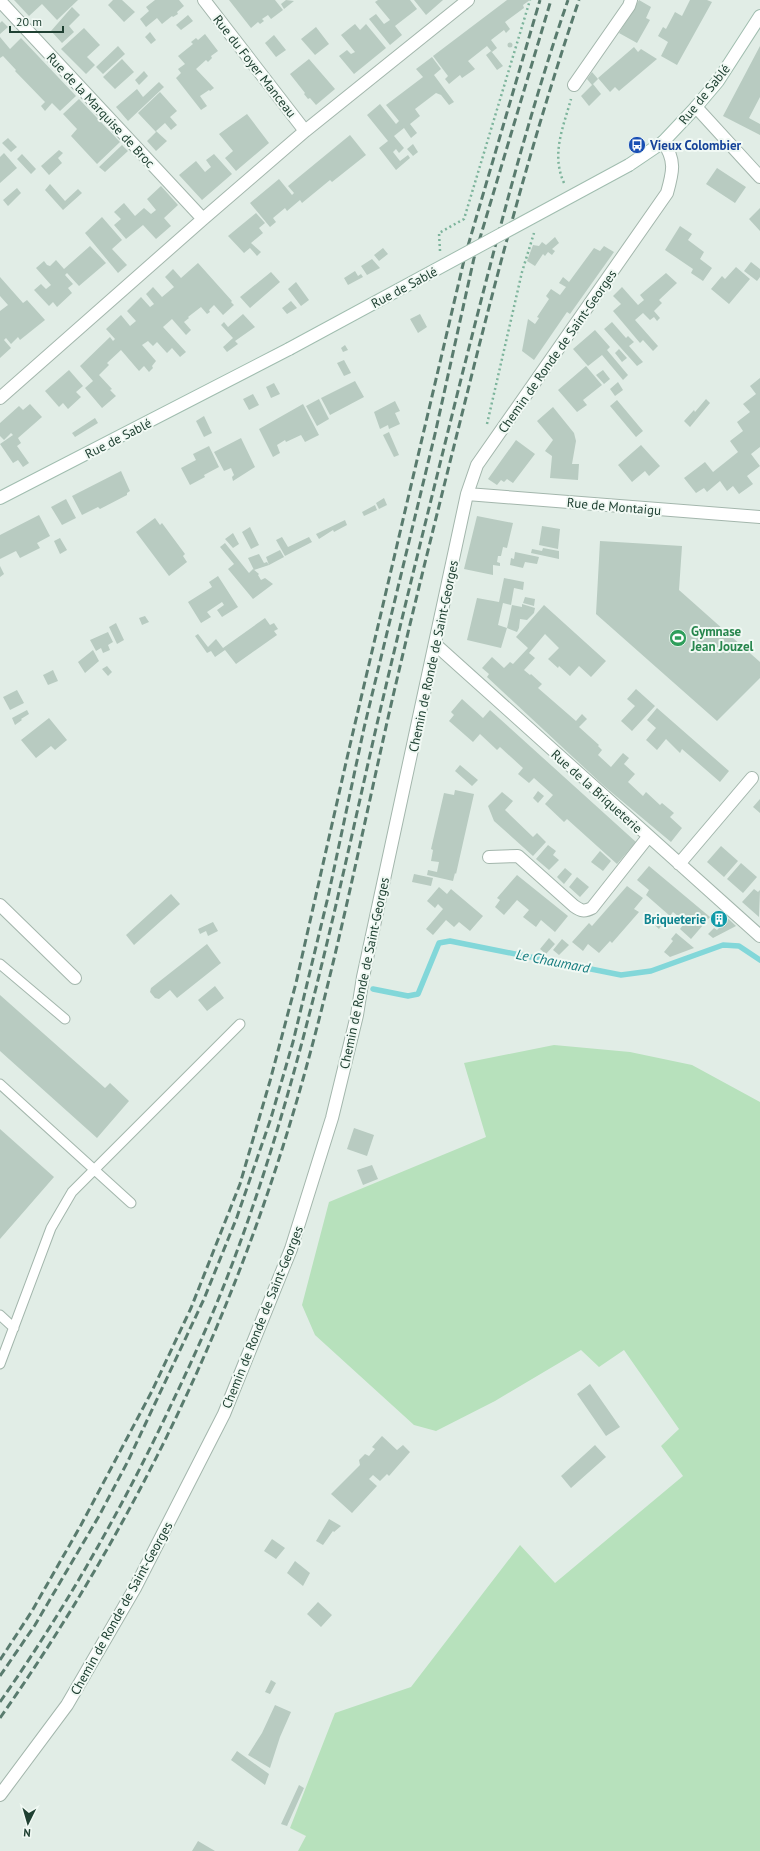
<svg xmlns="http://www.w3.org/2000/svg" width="760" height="1851" font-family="'PT Sans',sans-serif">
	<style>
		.green { fill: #b7e1bc }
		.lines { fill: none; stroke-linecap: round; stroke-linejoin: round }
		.stream { stroke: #82d7d9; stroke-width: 5.5 }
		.building { fill: #b8cbc1 }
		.lane-casing { stroke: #a3b6ac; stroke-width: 11 }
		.street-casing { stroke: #a3b6ac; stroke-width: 14 }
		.secondary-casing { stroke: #a0bdaf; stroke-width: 14 }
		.path { stroke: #7db49c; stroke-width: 2.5; stroke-dasharray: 2 3; stroke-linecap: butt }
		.lane { stroke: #fff; stroke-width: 9 }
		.street { stroke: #fff; stroke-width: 12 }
		.secondary { stroke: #fff; stroke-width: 12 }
		.rail { stroke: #597b6e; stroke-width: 3; stroke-dasharray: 8 4; stroke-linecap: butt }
		.secondary-bridge-casing { stroke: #a0bdaf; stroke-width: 14; stroke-linecap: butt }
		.secondary-bridge { stroke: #fff; stroke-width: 12 }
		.labels { text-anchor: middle; stroke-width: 4; stroke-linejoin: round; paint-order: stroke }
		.street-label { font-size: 13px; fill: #1f4032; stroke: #f1f9f4 }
		.transit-label { font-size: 13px; font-weight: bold; fill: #164399; stroke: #f1f9f4; text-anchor: start }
		.leisure-label { font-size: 13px; font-weight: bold; fill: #27864d; stroke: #f1f9f4; text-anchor: start }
		.culture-label { font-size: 13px; font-weight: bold; fill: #0d838f; stroke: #f1f9f4; text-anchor: end }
		.water-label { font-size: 14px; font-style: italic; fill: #127a7d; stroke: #f1f9f4 }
	</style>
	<rect width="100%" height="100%" fill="#e1ede6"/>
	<path class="green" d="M554,1045L630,1052L692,1065L760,1102V1851H298L306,1836L290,1828L335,1713L411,1687L520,1545L555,1583L683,1476L661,1446L679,1429L624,1350L599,1367L581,1350L495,1401L436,1431L414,1425L315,1335L302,1305L329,1202L486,1137L464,1063Z"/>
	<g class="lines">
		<path class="stream" d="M373,989L408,996L418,994L439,943L450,941L621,975L651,971L723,945L739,946L760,960"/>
	</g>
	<path class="building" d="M14,0H78L57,20L42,4L29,16Z
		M113,0H122L135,12L124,22L108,5Z
		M155,0H179L184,6L177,12L178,14L173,17L172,16L162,24L157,18L146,27L140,19L149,11L146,7Z
		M229,0H275L283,10L271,19L268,15L262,19L264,21L260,24L258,22L251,28Z
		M286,0L294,1L284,9L281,4Z
		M378,0H410L417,9L395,26L402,35L390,45L369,19L376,14L384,24L390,20L375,2Z
		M414,0H443L426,15Z
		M507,0H530L523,5L524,8L505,22L510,29L506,33L504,30L491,40L497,48L492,52L487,46L468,61L475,69L462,78L460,75L449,84L445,79L448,76L433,56Z
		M639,0L651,7L646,18L650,20L637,43L619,33Z
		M690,0H707L712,2L677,65L661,56L668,42L658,36L663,27L666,29L675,12L682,16Z
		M72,7L80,15L69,26L74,32L62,43L51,31Z
		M188,15L193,21L181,30L176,25Z
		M2,21L8,27L0,34V23Z
		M355,24L360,30L366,24L386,48L354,74L339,56L347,50L351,54L355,52L341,35Z
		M316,27L329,44L315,55L301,39Z
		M84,28L100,45L87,57L95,65L86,74L61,49Z
		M150,32L156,40L151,44L145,37Z
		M205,34L218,51L211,56L212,58L208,62L206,60L196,69L214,88L210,91L209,90L200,96L207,106L201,110L176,78L181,73L178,69L185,64L178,56L193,44L191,42L196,38L198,40Z
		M274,35L286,50L276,57L265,43Z
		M0,37L10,49L21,38L76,96L60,111L52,103L45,111L41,106L45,102L15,71L16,70L3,56L0,58Z
		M507.5 45a2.5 2.5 0 1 1 5 0a2.5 2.5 0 1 1-5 0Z
		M118,46L125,54L103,74L96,67Z
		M760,46V97L749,118L760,124V135L723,116Z
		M634,47L638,52L641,49L657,59L619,91L615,87L610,92L598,78Z
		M491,51L503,66L497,70L486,55Z
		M432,57L441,69L434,75L454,102L449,105L441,95L436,93L415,109L420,116L410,124L417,133L411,138L404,128L394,136L404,148L399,153L396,149L393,152L400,161L408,155L410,158L396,170L379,148L388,141L367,115L380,104L396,124L399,121L386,105L423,77L416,69Z
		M122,59L134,72L115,89L103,77Z
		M309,59L335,89L316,105L310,98L308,99L304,94L305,93L290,74Z
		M144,71L148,76L139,85L135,80Z
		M592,72L598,79L592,85L587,79Z
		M159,82L164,87L128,121L116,107L137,89L143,97Z
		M593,84L601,94L589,106L581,96Z
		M160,92L177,111L170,117L177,125L171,130L165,123L156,131L167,141L156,151L147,141L156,132L138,113Z
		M79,99L120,142L97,164L71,136L77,129L63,114Z
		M247,114L269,143L236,171L225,158L233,151L219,134Z
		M350,135L366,155L332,182L330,180L302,203L300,200L287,211L285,208L273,218L276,222L270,227L250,203L279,179L292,195L294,193L288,186Z
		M8,138L17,147L11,152L2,143Z
		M413,144L418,152L413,156L407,149Z
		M122,145L128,151L105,172L99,167Z
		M59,150L63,153L58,158L62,163L49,175L41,166Z
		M4,153L17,168L0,183V157Z
		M22,154L36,169L31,174L17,159Z
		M214,154L232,174L202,200L179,175L196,161L205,172L211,167L206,160Z
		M717,168L746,187L735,203L706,184Z
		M50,184L65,201L78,189L82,193L63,210L45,190Z
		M161,186L178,205L164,218L171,226L156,239L143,225L126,239L114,225L121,219L114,212L124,203L135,216L144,208L151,214L156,210L147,199Z
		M17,188L21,193L8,206L3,200Z
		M760,208V231L749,219Z
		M256,213L265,223L259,228L263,233L251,243L261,252L257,256L250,248L244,253L228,236Z
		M102,217L122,240L112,249L127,265L118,273L85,233Z
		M680,226L692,234L688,240L704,252L700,259L712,268L703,281L691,273L693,269L665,250Z
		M555,237L559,243L552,249L555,251L552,255L548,252L545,256L543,254L535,266L527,261L533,245L539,246L542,242L546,245Z
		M90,246L106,263L79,286L67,273L65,275L73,284L68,288L72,293L57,307L53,302L49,306L34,290L41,284L46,289L51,285L36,268L44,261L47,265L50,266L56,260L64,269Z
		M604,246L614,252L570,314L567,312L534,360L522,351L528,319L535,324L539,318L537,317L549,299L546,296L551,289L560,295L566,287L559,283L563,277L569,282L594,248L600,251Z
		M383,248L388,254L379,261L374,255Z
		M372,259L380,268L367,275L361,266Z
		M751,262L760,269V277L757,281L744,271Z
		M198,263L232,301L231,302L234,305L223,315L214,305L209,310L210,312L207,314L201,307L188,317L189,318L184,322L191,330L186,335L172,319L163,327L186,352L180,357L172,348L167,353L157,342L153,346L148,341L142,345L156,361L152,366L153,368L149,372L144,366L139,371L121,350L107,363L109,365L99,375L112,389L110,390L116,396L102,408L85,388L93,381L80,366L110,337L113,341L115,339L106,329L121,315L130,326L136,321L127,311L141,297L150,307L154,304L146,294L153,287L162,297L174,287L165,277L173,269L181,278Z
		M736,267L750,279L729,304L711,289L722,276L725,279Z
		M355,271L358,276L361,274L363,277L348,285L344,278Z
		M271,272L280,282L250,308L240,297Z
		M666,273L677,283L659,300L662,303L654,311L660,318L657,321L654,317L650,320L643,313L635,320L658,346L653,351L643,340L640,343L613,311L621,304L613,296L622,287L638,305L644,300L640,295Z
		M0,277L23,303L27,300L45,320L20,340L18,337L11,344L6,338L4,340L11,348L0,358V311L8,305L0,296Z
		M296,282L309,300L301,306L288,289Z
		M291,301L297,308L287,314L282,308Z
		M243,314L255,327L235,341L238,344L227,352L223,347L233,338L221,325L224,322L228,327Z
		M420,314L427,327L418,333L410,319Z
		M612,322L626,338L628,336L634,342L629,346L643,362L637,366L604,329Z
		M595,330L610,347L607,350L628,375L623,380L602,355L588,366L573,349Z
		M345,345L348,350L343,352L341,348Z
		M619,349L627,358L622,362L615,353Z
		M344,360L351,373L344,376L337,363Z
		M586,366L602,385L583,400L587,405L577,412L558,390Z
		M69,370L83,386L76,392L81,397L68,409L63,403L59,407L45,391Z
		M603,370L610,379L604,384L596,375Z
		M760,378V447L751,454L760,466L747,476L753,484L739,494L733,486L727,491L720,481L707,492L704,488L696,493L684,478L705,462L713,472L738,452L730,441L743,431L737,422L750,412L743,404L756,394L750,386Z
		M355,381L364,397L330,415L321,398Z
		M618,382L623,390L615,396L610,389Z
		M274,383L280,394L271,398L266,387Z
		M253,394L259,405L249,410L243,399Z
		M319,399L329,419L317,426L306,406Z
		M706,399L710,403L690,427L684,421L694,410L695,412Z
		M617,400L643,431L636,437L610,406Z
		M395,401L400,411L395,413L400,424L389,429L388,425L380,429L374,412Z
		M30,404L42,417L18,438L21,443L17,446L29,463L23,467L18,460L13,463L0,444L13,435L11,433L4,440L0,436V423L19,406L23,410Z
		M303,404L319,435L305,442L301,435L286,442L285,440L277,445L280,453L273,457L259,429Z
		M553,407L574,433L576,441L572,464H579L578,480L550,478L552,456L545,451L553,440L537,421Z
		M204,416L212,433L204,437L196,421Z
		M95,418L98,423L75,437L72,433Z
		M389,432L399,455L394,457L383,435Z
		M241,438L255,467L233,481L232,477L234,475L231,468L224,471L214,452Z
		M516,440L535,454L513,483L507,479L504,482L501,480L497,485L488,479Z
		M641,445L660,466L649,476L645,471L632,482L618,465Z
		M209,446L219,467L204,475L205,477L190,485L181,468L196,460L193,454Z
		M121,471L130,491L127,493V495L100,509L98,507L82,515L72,496Z
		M384,498L387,505L379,509L376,503Z
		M66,499L76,518L62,525L51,507Z
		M375,505L377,510L364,516L362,512Z
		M39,515L50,536L37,543L40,548L20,558L16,551L0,559V535Z
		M477,516L513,523L507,548L503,547L501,556H498L497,562L500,563V566L493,565V575L464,569Z
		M155,518L160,525L162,523L185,554L183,556L187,562L169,576L136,532Z
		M345,520L347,525L334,532L333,530L319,539L316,534Z
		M542,526L560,529L558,549L539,545Z
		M250,527L259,545L251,549L242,532Z
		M233,533L239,544L233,548L225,539Z
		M282,537L288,547L309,537L312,542L285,556L276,540Z
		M60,538L67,550L60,554L54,541Z
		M600,541L682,546L679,590L760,662V678L717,721L596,614Z
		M225,543L249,573L253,569L259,574L258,575L261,580L265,578L273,584L253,599L228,569L234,564L220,547Z
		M543,548L559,551V559L531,553L532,549L542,551Z
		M280,550L284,557L269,565L266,557Z
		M515,552L539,557L537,564L525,562L523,568L510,565L511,558L514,559Z
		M259,554L264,563L267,562L269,565L254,570L248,558Z
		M0,566L4,574L0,577Z
		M218,576L238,607L222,617L217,610L224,605L222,602L207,612L211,617L201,623L188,602L212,587L209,582Z
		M504,578L524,582L523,590L514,588L511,605L503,603L498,625L507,628L501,648L467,640L477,598L499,602Z
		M525,597L535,599L534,606L523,603Z
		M522,604L535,608L534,613L527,620L520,619L519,628L517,632L507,628L512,605L522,607Z
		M544,605L606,661L591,677L579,666L570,676L559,666L558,668L548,659L559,648L545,634L529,653L535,658L524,670L530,675L531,674L542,684L538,688L576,721L582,714L587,719L579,727L599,745L598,746L602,750L598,755L611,767L623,753L629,758L624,764L635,774L628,782L643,796L646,792L660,805L662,803L674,813L670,817L682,828L671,842L604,786L487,677L489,674L482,668L492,657L504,668L510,662L513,664L528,648L516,637Z
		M145,616L149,622L142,625L139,618Z
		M265,618L270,625L274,623L278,629L274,631L277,635L236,664L225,650L215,657L211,651L207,653L195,636L198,634L208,647L216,639L223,648Z
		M116,623L124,640L117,644L109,627Z
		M108,632L113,642L108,645L110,650L103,653L101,648L96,651L90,640Z
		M93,650L99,661L85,673L78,662Z
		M107,666L112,672L108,676L102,669Z
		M53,670L58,681L48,685L43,675Z
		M636,689L655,706L632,731L621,721L635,706L627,699Z
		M17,690L24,703L10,710L3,697Z
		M462,699L483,718L490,710L636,842L617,864L567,819L564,822L545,804L553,795L534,778L529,783L518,774L523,768L500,747L497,750L480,734L473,742L449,721L454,715L451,712Z
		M657,708L729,771L720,782L682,749L680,753L666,739L657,750L646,740L656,728L647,720Z
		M27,710L29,714L21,719L22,720L15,725L12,718Z
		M49,718L67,740L55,750L51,746L36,758L21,740Z
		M460,765L478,780L472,786L455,771Z
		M455,790L474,794L456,874L455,873L453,881L427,875L428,870L437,872L439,862L431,861L433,850L431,849L444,793L454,795Z
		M538,791L544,796L538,803L533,798Z
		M502,792L513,801L505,810L533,837L537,833L546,842L533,856L494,821L488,806Z
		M760,799V813L753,807Z
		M548,845L556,851L553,855L559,860L549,870L536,859Z
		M721,846L738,861L724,877L707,862Z
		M600,851L611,861L603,871L591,862Z
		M741,863L757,877L743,893L727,879Z
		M649,866L710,917L691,939L680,929L685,922L673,912L670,916L646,895L649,890L637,880Z
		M565,868L572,874L564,884L557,877Z
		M414,874L433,878L431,886L412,882Z
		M517,875L568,916L555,932L541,920L536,927L523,917L529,910L517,900L504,915L495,907L500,900L497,898Z
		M577,877L589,887L580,897L569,887Z
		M627,886L643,898L634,909L639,912L612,943L610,941L599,953L588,944L583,951L572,942L589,923L592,926Z
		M439,887L447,894L451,889L483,916L470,931L459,922L454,927L446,920L433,935L426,929L443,909L438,904L435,908L427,901Z
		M754,889L758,892L760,890L759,917L742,902Z
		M171,894L180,904L134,945L126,935Z
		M719,910L736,926L713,938L708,934L714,928L717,930L719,928L711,921Z
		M649,915L661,926L659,929L647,918Z
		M213,922L218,931L208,936L206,931L200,934L198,929Z
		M676,933L694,948L670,957L664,952L673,941L671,939Z
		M549,938L555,944L546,954L540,949Z
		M562,939L569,945L559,955L553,950Z
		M207,944L221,963L177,998L170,990L159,999L155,998L150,992L151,988Z
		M215,986L224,998L207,1011L198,1000Z
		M0,995L105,1088L110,1083L129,1101L97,1138L0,1051Z
		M354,1128L374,1135L367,1156L347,1149Z
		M0,1129L54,1177L0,1239Z
		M372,1165L378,1179L363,1185L357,1170Z
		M590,1384L620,1427L606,1436L577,1394Z
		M382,1436L397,1450L403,1445L410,1452L389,1476L387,1474L380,1481L373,1475L369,1479L377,1486L352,1513L331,1494L360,1465L359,1460L365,1454L369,1456L375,1449L372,1447Z
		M595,1445L606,1457L571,1488L561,1476Z
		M329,1519L341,1526L334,1532L333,1531L323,1545L316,1541Z
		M272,1539L285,1548L276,1559L264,1551Z
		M295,1561L310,1573L303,1586L287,1573Z
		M318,1602L332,1615L321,1627L307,1614Z
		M271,1680L276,1683L270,1694L265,1692Z
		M275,1705L291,1712L280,1737L270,1768L248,1755L262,1733Z
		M237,1751L269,1774L265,1785L231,1760Z
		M299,1785L304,1788L287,1826L281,1824Z
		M198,1841L215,1851H192Z"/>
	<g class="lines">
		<defs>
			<path id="lane" d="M0,964L65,1019
				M0,1084L131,1203
				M0,1315L14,1328
				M0,1364L51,1228L72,1192L240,1024"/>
			<path id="street" d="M204,0L305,131
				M0,1L203,219
				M574,85L629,6L631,0
				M696,107L760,177
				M0,398L203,219L305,131L468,0
				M467,494L760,517
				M436,645L760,936
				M489,857L518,856L574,906C581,911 584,912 592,908L648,837
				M679,864L752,778
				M0,905L75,978
				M0,1795L67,1705L135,1588L224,1414L291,1249L332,1118L357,1015L363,977L467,494L477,465L667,193C673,172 676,160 663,142"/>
			<path id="secondary" d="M629,165L663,142L696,107L718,81L760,16
				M0,498L289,349"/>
		</defs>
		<use href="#lane" class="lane-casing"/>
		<use href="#street" class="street-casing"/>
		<use href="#secondary" class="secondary-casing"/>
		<path class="path" d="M564,183C551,154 563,128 571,99
			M440,251L439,233L464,219L530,0
			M487,424L522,272L534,233"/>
		<use href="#lane" class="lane"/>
		<use href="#street" class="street"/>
		<use href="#secondary" class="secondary"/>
		<path class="rail" d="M0,1660L32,1611L81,1525L152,1391L191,1308L240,1184L270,1081L296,983L350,745L465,256L540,0
			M0,1676L35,1625L99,1516L128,1461L204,1299L237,1217L271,1118L293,1042L328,897L364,728L435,434L474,258L551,0
			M0,1702C66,1608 123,1507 172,1403C194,1357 215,1310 233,1262C297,1091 334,914 374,737C402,616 432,496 462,375C494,250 526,122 568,0
			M0,1718C118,1550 211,1366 275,1171C324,1023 354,869 388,718C412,613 438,510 464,406C498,269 534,133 579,0"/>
		<defs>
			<path id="secondary-bridge" d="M289,349L629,165"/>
		</defs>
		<use href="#secondary-bridge" class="secondary-bridge-casing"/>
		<use href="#secondary-bridge" class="secondary-bridge"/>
	</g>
	<defs>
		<symbol id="bus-disc" viewBox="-11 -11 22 22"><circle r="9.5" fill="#1a4fb4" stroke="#f1f9f4"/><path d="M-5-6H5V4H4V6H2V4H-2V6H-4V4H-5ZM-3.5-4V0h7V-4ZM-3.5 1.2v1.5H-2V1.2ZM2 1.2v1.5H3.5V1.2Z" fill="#fff"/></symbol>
		<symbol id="stadium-disc" viewBox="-11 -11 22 22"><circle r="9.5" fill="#2e9e5b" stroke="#f1f9f4"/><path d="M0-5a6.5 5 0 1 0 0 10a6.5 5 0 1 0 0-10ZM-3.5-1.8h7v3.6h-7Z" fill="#fff"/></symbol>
		<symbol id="building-disc" viewBox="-11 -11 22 22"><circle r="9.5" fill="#0f9aa8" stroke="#f1f9f4"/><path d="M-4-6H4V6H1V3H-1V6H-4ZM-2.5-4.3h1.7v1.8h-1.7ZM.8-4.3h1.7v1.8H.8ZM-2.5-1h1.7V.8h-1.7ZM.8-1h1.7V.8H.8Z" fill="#fff"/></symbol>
	</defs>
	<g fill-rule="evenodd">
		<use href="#bus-disc" x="627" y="135" width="20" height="20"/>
		<use href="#stadium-disc" x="668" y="628" width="20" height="20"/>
		<use href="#building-disc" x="709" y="909" width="20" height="20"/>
	</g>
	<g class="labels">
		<g class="street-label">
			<text transform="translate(255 66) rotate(52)" y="5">Rue du Foyer Manceau</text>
			<text transform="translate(704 94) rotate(-51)" y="5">Rue de Sablé</text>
			<text transform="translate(101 110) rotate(47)" y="5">Rue de la Marquise de Broc</text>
			<text transform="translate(404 287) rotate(-28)" y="5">Rue de Sablé</text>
			<text transform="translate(557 351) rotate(-55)" y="5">Chemin de Ronde de Saint-Georges</text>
			<text transform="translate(118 438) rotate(-27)" y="5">Rue de Sablé</text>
			<text transform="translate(614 506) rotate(5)" y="5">Rue de Montaigu</text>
			<text transform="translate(433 656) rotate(-78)" y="5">Chemin de Ronde de Saint-Georges</text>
			<text transform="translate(597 791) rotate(42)" y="5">Rue de la Briqueterie</text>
			<text transform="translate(364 973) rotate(-78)" y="5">Chemin de Ronde de Saint-Georges</text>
			<text transform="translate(262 1317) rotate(-68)" y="5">Chemin de Ronde de Saint-Georges</text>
			<text transform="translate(121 1608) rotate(-61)" y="5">Chemin de Ronde de Saint-Georges</text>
		</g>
		<g class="transit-label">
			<text x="650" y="150">Vieux Colombier</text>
		</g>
		<g class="leisure-label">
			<text x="691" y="636">Gymnase<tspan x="691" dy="15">Jean Jouzel</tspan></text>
		</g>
		<g class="culture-label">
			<text x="706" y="924">Briqueterie</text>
		</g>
		<g class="water-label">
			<text transform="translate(553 961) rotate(11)" y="5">Le Chaumard</text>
		</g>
	</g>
	<g transform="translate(28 1823) rotate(185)" stroke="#f1f9f4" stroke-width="3" paint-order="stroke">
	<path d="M0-3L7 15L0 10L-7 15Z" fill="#1f4032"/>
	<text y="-6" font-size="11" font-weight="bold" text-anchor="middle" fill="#1f4032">N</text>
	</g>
	<path d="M10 26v6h53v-6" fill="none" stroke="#1f4032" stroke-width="2"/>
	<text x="16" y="26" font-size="12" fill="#1f4032" stroke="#f1f9f4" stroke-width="3" paint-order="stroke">20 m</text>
</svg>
